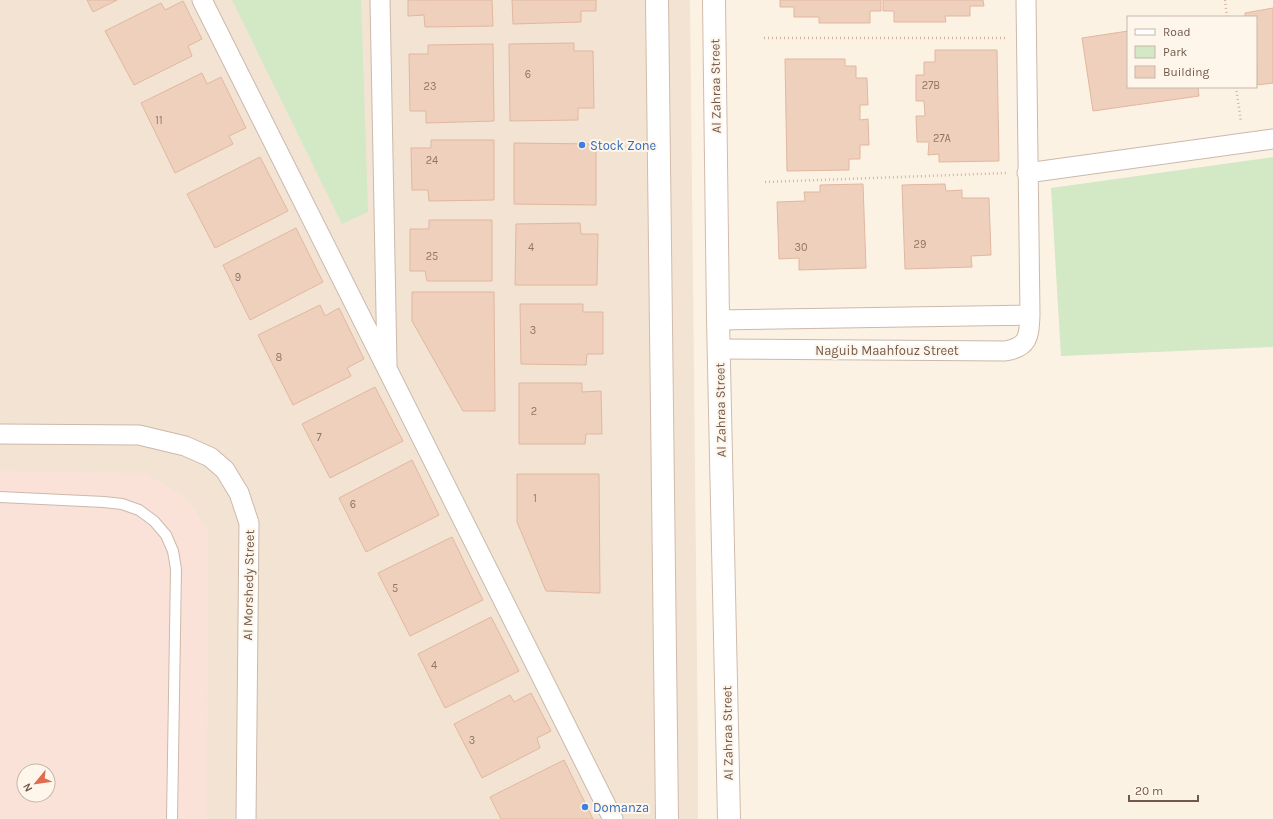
<svg xmlns="http://www.w3.org/2000/svg" width="1273" height="819" font-family="Karla,sans-serif">
	<style>
		.residential { fill: #f2e3d3; fill-rule: evenodd }
		.commercial { fill: #fbe2d9; fill-rule: evenodd }
		.green { fill: #d3e8c4 }
		.building { fill: #efd0bd; stroke: #e1b79f }
		.lines { fill: none; stroke-linecap: round; stroke-linejoin: round }
		.lane-casing { stroke: #ccb9ab; stroke-width: 12 }
		.street-casing { stroke: #ccb9ab; stroke-width: 21 }
		.secondary-casing { stroke: #d1bbac; stroke-width: 24 }
		.path { stroke: #d4b4a1; stroke-width: 2.5; stroke-dasharray: 1 3; stroke-linecap: butt }
		.lane { stroke: #fff; stroke-width: 10 }
		.street { stroke: #fff; stroke-width: 19 }
		.secondary { stroke: #fff; stroke-width: 22 }
		.shop-dot { fill: #3f7fe0; stroke: #fef6ea; stroke-width: 1.5 }
		.labels { text-anchor: middle; stroke-width: 4; stroke-linejoin: round; paint-order: stroke }
		.number-label { font-size: 11px; fill: #917668 }
		.street-label { font-size: 13px; fill: #72584b; stroke: #fef6ea }
		.shop-label { font-size: 13px; fill: #366cbe; stroke: #fef6ea; text-anchor: start }
	</style>
	<rect width="100%" height="100%" fill="#fbf2e4"/>
	<path class="residential" d="M0,0H690L698,757V819H0ZM24,771H48V795H24Z"/>
	<path class="commercial" d="M0,471L145,473L188,499L208,532L207,819H0ZM24,771H48V795H24Z"/>
	<path class="green" d="M232,0H361L368,212L342,224Z
		M1273,157V347L1061,356L1051,188Z"/>
	<path class="building" d="M87,0H117L93,12Z
		M408,0H492L493,26L425,27L424,15L408,16Z
		M512,0H596V11H581V22L513,24Z
		M780,0H881V11H870V23H819V17H794V7H780Z
		M883,0H983L984,6H970V16H945L946,22H894V11H883Z
		M183,1L202,39L188,46L192,56L134,85L105,31L161,3L165,10Z
		M1273,8V83L1257,85L1256,17H1245V13Z
		M1128,31V87H1198L1199,96L1093,111L1082,38Z
		M574,43V51H593L594,108H578V120L510,121L509,44Z
		M493,44L494,121L426,123V111H410L409,54H428V45Z
		M935,50H997L999,161L939,162V154L928,155L929,142H917L916,116H925L924,101H916V75H924V62H935Z
		M785,59H845V66H856V78H867L868,105H860V120L868,119L869,145H860V159H849V170L787,171Z
		M202,73L207,84L221,77L246,128L229,136L233,144L175,173L141,103Z
		M431,140H494V200L429,201L428,190H412L411,148H431Z
		M514,143L596,144V205L514,204Z
		M260,157L288,211L215,248L187,194Z
		M863,184L866,268L799,270V258L779,259L777,202L805,201L804,192H820V185Z
		M945,184L946,191L962,190V198H989L991,255L971,256L972,267L905,269L902,185Z
		M429,220H492V281H427L425,271H410V229H429Z
		M580,223L581,234H598L597,285H515L516,224Z
		M296,228L323,282L250,320L223,265Z
		M412,292H494L495,411H463L412,321Z
		M520,304H583V312H603V354H587L586,365L521,364Z
		M320,305L325,316L339,308L364,359L347,368L351,376L293,405L258,335Z
		M519,383H582V392L601,391L602,434H586L585,444H519Z
		M375,387L403,441L330,478L302,424Z
		M412,460L439,515L366,552L339,498Z
		M517,474H599L600,593L546,591L517,522Z
		M452,537L483,600L410,636L378,573Z
		M491,617L519,671L445,708L418,654Z
		M531,693L551,731L537,738L540,748L482,778L454,724L510,695L514,702Z
		M564,760L593,819H501L490,797Z"/>
	<g class="lines">
		<defs>
			<path id="lane" d="M0,497L104,502L122,504L139,510L154,521L166,535L173,551L176,569L172,819"/>
			<path id="street" d="M202,0L613,819
				M380,0L387,365
				M1027,173L1273,139
				M718,320L1030,315
				M719,349L1005,351C1029,347 1029,336 1030,315L1026,0
				M0,434L139,435L185,446L210,457L225,470L239,493L249,523L246,819"/>
			<path id="secondary" d="M657,0L667,819
				M714,0L718,320L729,819"/>
		</defs>
		<use href="#lane" class="lane-casing"/>
		<use href="#street" class="street-casing"/>
		<use href="#secondary" class="secondary-casing"/>
		<path class="path" d="M1225,0L1227,17
			M764,38H1005
			M1236,87L1241,122
			M765,182L1007,173"/>
		<use href="#lane" class="lane"/>
		<use href="#street" class="street"/>
		<use href="#secondary" class="secondary"/>
	</g>
	<g class="shop-dot">
		<circle cx="582" cy="145" r="4"/>
		<circle cx="585" cy="807" r="4"/>
	</g>
	<g class="labels">
		<g class="number-label">
			<text x="528" y="78">6</text>
			<text x="931" y="89">27B</text>
			<text x="430" y="90">23</text>
			<text x="159" y="124">11</text>
			<text x="942" y="142">27A</text>
			<text x="432" y="164">24</text>
			<text x="920" y="248">29</text>
			<text x="531" y="251">4</text>
			<text x="801" y="251">30</text>
			<text x="432" y="260">25</text>
			<text x="238" y="281">9</text>
			<text x="533" y="334">3</text>
			<text x="279" y="361">8</text>
			<text x="534" y="415">2</text>
			<text x="319" y="441">7</text>
			<text x="535" y="502">1</text>
			<text x="353" y="508">6</text>
			<text x="395" y="592">5</text>
			<text x="434" y="669">4</text>
			<text x="472" y="744">3</text>
		</g>
		<g class="street-label">
			<text transform="translate(715 86) rotate(-91)" y="5">Al Zahraa Street</text>
			<text x="887" y="355">Naguib Maahfouz Street</text>
			<text transform="translate(720 410) rotate(-91)" y="5">Al Zahraa Street</text>
			<text transform="translate(248 585) rotate(-89)" y="5">Al Morshedy Street</text>
			<text transform="translate(727 733) rotate(-91)" y="5">Al Zahraa Street</text>
		</g>
		<g class="shop-label">
			<text x="590" y="150">Stock Zone</text>
			<text x="593" y="812">Domanza</text>
		</g>
	</g>
	<rect x="1127" y="16" width="130" height="72" fill="#fef6ea" stroke="#c6b7aa"/>
	<rect x="1135" y="29" width="20" height="6" fill="#ffffff" stroke="#c6b7aa"/>
	<text x="1163" y="36" font-size="12" fill="#72584b">Road</text>
	<rect x="1135" y="46" width="20" height="12" fill="#d3e8c4" stroke="#c6b7aa"/>
	<text x="1163" y="56" font-size="12" fill="#72584b">Park</text>
	<rect x="1135" y="66" width="20" height="12" fill="#efd0bd" stroke="#c6b7aa"/>
	<text x="1163" y="76" font-size="12" fill="#72584b">Building</text>
	<g transform="translate(36 783) rotate(241)"><circle r="19" fill="#fef6ea" stroke="#c6b7aa"/>
	<path d="M0-3L7 15L0 10L-7 15Z" fill="#de6d50"/>
	<text y="-6" font-size="11" font-weight="bold" text-anchor="middle" fill="#72584b">N</text>
	</g>
	<path d="M1129 795v6h69v-6" fill="none" stroke="#72584b" stroke-width="2"/>
	<text x="1135" y="795" font-size="12" fill="#72584b" stroke="#fef6ea" stroke-width="3" paint-order="stroke">20 m</text>
</svg>
